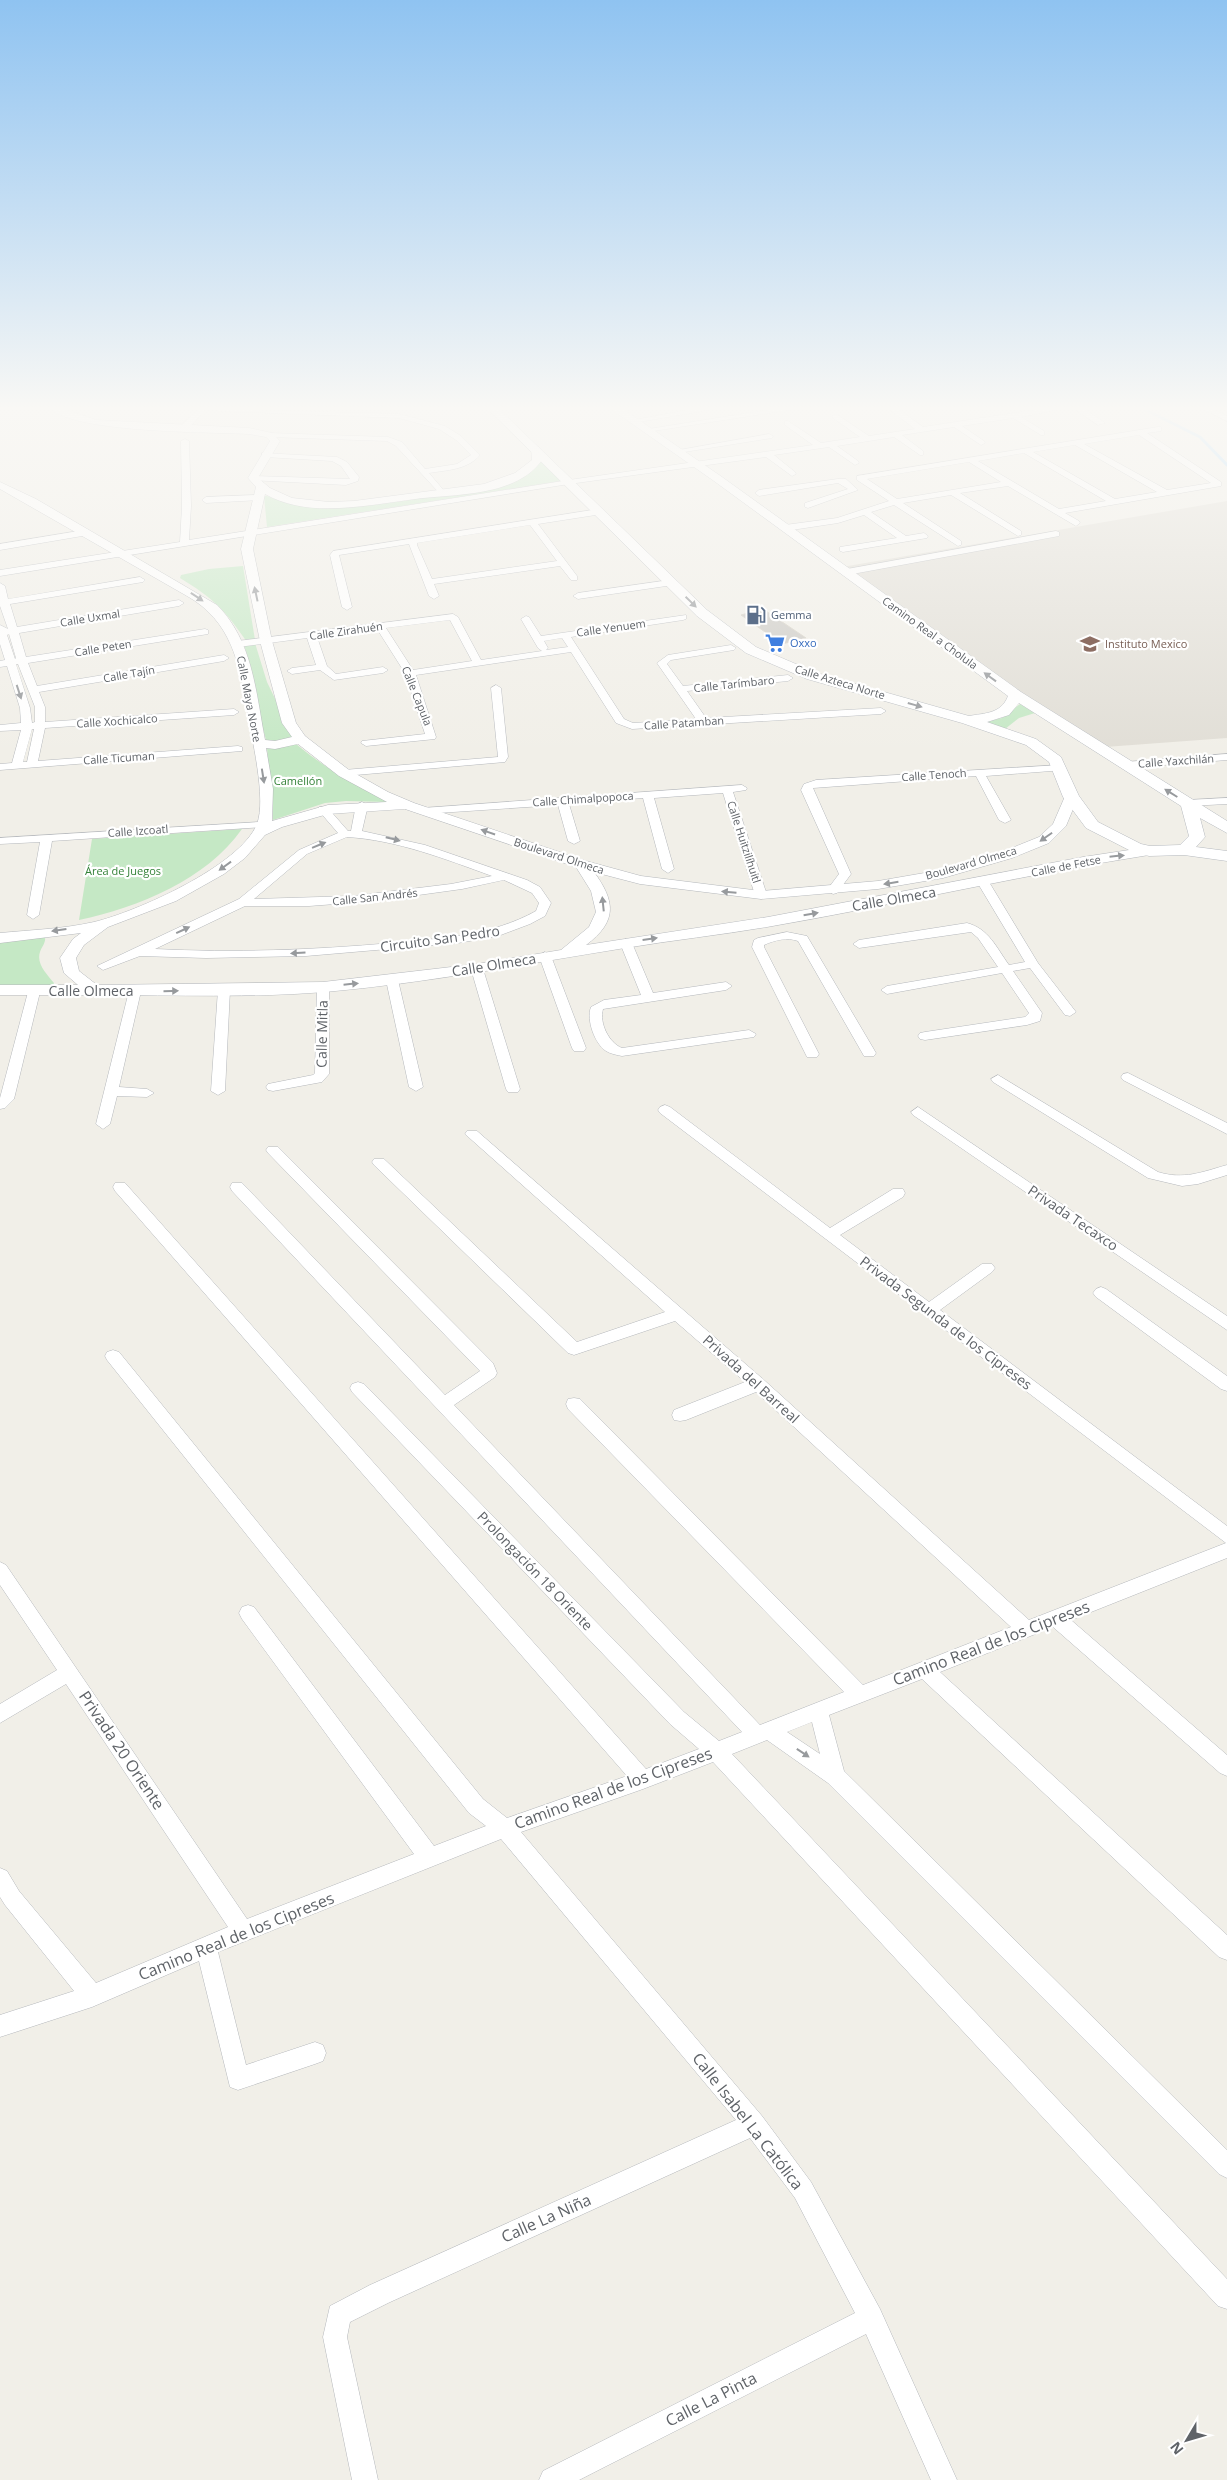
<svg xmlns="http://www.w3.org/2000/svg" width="1227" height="2480" font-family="'Open Sans',sans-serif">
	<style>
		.education { fill: #e1ded6 }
		.green { fill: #c5e8c5 }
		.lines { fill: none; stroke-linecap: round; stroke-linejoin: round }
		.stream { stroke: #aadaff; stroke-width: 3 }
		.building { fill: #cccac5; stroke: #d6d1c6 }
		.minor-casing { stroke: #b5b8bc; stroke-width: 1 }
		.tertiary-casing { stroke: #b5b8bc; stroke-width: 1 }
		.secondary-casing { stroke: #b6babf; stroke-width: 1 }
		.minor { fill: #fff; fill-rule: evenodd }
		.tertiary { fill: #fff; fill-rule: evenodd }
		.secondary { fill: #fff; fill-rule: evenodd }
		.oneway { fill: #979a9d }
		.labels { text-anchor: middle; stroke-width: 4.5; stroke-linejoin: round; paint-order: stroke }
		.far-service-label { font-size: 11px; fill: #4e5e75; stroke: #fff; text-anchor: start }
		.far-street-label { font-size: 11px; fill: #5f6368; stroke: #fff }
		.far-shop-label { font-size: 11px; fill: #366cbe; stroke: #fff; text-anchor: start }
		.far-education-label { font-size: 11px; fill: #785e54; stroke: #fff; text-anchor: start }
		.far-park-label { font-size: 11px; fill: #348238; stroke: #fff }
		.street-label { font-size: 14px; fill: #5f6368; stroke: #fff }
		.near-street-label { font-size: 16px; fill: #5f6368; stroke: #fff }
	</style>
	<rect width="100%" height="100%" fill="#f1efe8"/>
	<path class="education" d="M1227,501V738L1105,747L1021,692L842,567Z"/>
	<path class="green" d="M540,461L561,481L267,527L264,496H267C324,516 382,504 440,495C461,491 485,490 505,483C517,479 529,468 540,461Z
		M243,566L255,640L247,642C225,610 213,598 180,578L181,575L209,569Z
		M255,643L267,682L294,738L275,743L266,740C257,709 255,676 244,645Z
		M1020,704L1035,713L1019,718L1005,729L985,722L1002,718Z
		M296,744C325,768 354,785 388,799V802L346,801L325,803L273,820L267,748Z
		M242,829C206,880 139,907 79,920L92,839Z
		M45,937C46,943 42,946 40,952C36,964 47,974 54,983V986L0,987V943Z"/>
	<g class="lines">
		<path class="stream" d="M1144,409L1200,437L1227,465"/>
	</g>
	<path class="building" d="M763,609L806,638L782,644L741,615Z"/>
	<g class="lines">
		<defs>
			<path id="minor" d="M198,409H206L187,430H181V426Z
				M215,409L399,414L445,426L461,436L480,455C467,470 447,470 429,473L446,493L442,496L396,446L387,441L269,437L265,435L269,433L388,437L402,442L425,469L457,464L471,455L456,440L439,429L399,418L219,411Z
				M694,409H714L633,423L629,421Z
				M774,409H795L647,432L643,430Z
				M889,409H898L923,427L1041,409H1061L1021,417L1044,431V435H1041L1013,418L962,426L984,441L985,443L981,445L954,427L902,435L923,451V455H920L894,437L837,446L858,461L859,463L855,465L829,447L774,455L795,472L796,474L792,476L766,457L569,484L0,576V570L180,542L182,506L181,441L185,439L189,441L191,506L189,540L569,480L813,445L785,425V421H788L821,443L860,437L833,418L832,416L836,414L869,436L915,429Z
				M1075,409H1085L1105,423L1098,425Z
				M1203,409H1213L1227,416V421Z
				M1158,427H1161V431L1147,433L1221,482V486L1065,513L1079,521L1080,523L1076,526L1008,486L960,493L1021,531V535L1018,536L951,495L903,503L961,541V545L958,546L894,505L871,512L906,536L924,533L928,536L927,538L843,552L840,551V547L897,538L864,515L838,523L785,531L781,528L785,525L837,518L889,501L857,480V476ZM1139,435L1211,483L1167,490L1084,444ZM1075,445L1157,492L1115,499L1033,452ZM1024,453L1106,501L1059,509L978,461ZM969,462L1001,482L897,499L867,479Z
				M769,434L773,436L772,438L678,453L674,451Z
				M262,453L337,457L347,462L359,477L358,481L346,485L250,480V476H253L350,479L341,466L332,461L265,457H262Z
				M838,479H846L858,490L808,508L805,507V503L848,489L838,483L759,496L755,493L759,490Z
				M257,495L261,498L260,500L206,503L202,500L206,497Z
				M599,509L603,512L602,514L538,524L577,576V580H571L560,566L434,584L439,596L434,599L429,596L409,544L339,555L352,607L347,610L342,607L330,555L333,551ZM530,525L557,561L432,579L417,545V543Z
				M85,530L89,533L88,535L0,550V544Z
				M1056,531L1059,532V536L847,575L842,572L847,569Z
				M140,577L145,580L143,582L10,604L17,627L179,600L184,603L179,606L19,633L26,657L205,629L208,630V634L28,663L37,686L224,655L229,658L224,661L39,692L45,707V722L234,709L239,712L234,715L45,728L38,761L238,746L242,747V751L0,770V764L12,763L21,730L0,731V725L21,723L20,708L7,666L0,667V661L5,660L0,644V625L8,629L0,606V583L5,586L8,599ZM9,634L16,658L15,659L7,635ZM16,664H18L35,707V722L32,723L30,708ZM32,729H34L27,762H23Z
				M670,580L675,583L673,585L578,599L573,596L578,593Z
				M453,614L458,617L481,660L542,651L538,648L521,619L526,616L529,617L541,636L686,615V619L683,620L571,637L624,719L633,723L696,719L657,663L668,655L731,645L736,648L734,650L671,660L667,664L683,686L788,675L793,678L788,681L687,691L706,718L881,708L886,711L881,714L632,729L616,723L571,652L416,675L436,737L435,739L366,746L361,743L362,741L425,734L405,673L377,629L317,637L327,666L336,674L383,667L388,670L383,673L334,680L320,670L292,674L287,671L292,668L316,665L307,638L238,647L233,644L238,641ZM450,620L472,661L413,670L386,628ZM562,638L568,647L546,650L548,648L544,641Z
				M496,685L501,688L508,757L505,762L344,776L339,773L344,770L498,757L491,688Z
				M1227,754V760L1126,768L1121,765L1126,762Z
				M1060,765L1065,768L1064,770L986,776L1011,820L1005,823L999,820L976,776L813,788L851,874L837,893L833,894L827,890L839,874L801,790L804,784L816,780Z
				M742,785L747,788L746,790L733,792L767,895L761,899L755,895L723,793L654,798L674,869L668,873L662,869L643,798L569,804L580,841L574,844L568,841L558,805L423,814L417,811L423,808Z
				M1227,798V804L1188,806L1182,803L1188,800Z
				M362,802L368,805L362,831L425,845L527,880L540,887L551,903L545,916L530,924L498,936L458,943L306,956L206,958L140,956L103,970L97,966L239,899L299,850L338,833L319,811V807H327L348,831H351L356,805ZM347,837C397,840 445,859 492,876L451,884L353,896L254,899L307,854ZM504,880L532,893L539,903L536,911C491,936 442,938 392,943C313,950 234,953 155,949L245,906H309L375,901L462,889Z
				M276,821L280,822V826L52,841L39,915L33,919L27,915L40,842L0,844V838Z
				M983,878L989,882L1038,963L1076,1012L1070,1016L1065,1015L1030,968L1013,971L1042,1013L1040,1021L1027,1025L925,1040L920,1039L918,1036L920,1033L925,1032L1025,1017L1029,1013L1002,973L887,994L881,990L887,986L998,967L978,938L971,932L859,948L853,944L859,940L967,923C989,929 996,947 1009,965L1025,962L977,882Z
				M787,932L807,936L876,1053L874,1056H864L798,941C787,937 775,940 764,945V947L819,1054L817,1057H807L752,947L754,940L758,938Z
				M626,939L632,943L653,993L726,982L732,986L726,990L603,1009C599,1023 609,1043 622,1048L749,1030L756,1034L754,1037L622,1056C617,1055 611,1054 606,1051C595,1044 586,1020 591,1007L604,1000L641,995L620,943Z
				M545,952L551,956L586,1048L584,1051H574L572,1048L539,956Z
				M477,965L483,969L520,1089L518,1092H508L506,1089L471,969Z
				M392,976L398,980L423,1087L416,1091L409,1087L386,980Z
				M323,983L329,987V1074L322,1082L273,1091L268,1090L266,1087L268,1084L313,1075L315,1073L317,987Z
				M224,986L230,990L225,1091L218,1095L211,1091L218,990Z
				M135,987L141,991L119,1087L147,1089L154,1093L147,1097L117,1096L110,1124L103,1129L96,1124L129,991Z
				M34,988L40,992L14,1099L5,1108L0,1109V1098L28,992Z
				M1128,1073L1227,1123V1134L1123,1080L1121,1077L1123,1074Z
				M998,1075L1158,1172C1184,1180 1202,1172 1227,1165V1175L1198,1184L1182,1186L1148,1178L993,1082L991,1079Z
				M665,1105L670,1107L830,1228L893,1189H903L905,1193L903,1197L840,1235L929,1302L982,1264H992L995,1268L992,1272L940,1310L1227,1526V1558L1071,1620L1227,1755V1776L1220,1773L1053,1627L940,1672L1227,1935V1960L1219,1957L922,1679L829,1715L844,1771L1227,2150V2178L1219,2174L828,1783L767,1740L732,1754L1227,2279V2309L1218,2306L713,1762L643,1789L521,1832L762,2116L811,2182L880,2309L957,2480H931L866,2334L579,2480H539L543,2471L855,2313L795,2198L750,2138L388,2303L350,2322L347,2337L378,2480H352L323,2337L330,2306L370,2285L736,2120L501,1839L218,1952L246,2065L315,2042L323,2045L326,2053L323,2061L315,2064L238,2090L230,2087L199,1961L92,2007L0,2037V2015L74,1991L5,1905L0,1897V1868L7,1871L19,1891L96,1983L228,1927L66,1684L0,1723V1704L57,1670L0,1585V1562L6,1565L247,1919L414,1854L242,1619L239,1613L242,1607L248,1605L254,1607L434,1846L486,1826L469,1813L107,1360L105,1356L107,1352L113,1350L119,1352L483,1799L507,1818L627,1776L115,1191L113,1187L115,1183H125L646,1769L699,1749L670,1724L352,1392L350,1388L352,1384L358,1382L364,1384L684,1712L719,1741L742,1732L232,1191L230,1187L232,1183H242L445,1395L480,1371L268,1153L266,1150L268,1147H278L493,1363L497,1373L495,1377L454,1405L760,1725L844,1692L568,1409L566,1404L568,1399L574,1398L580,1399L863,1685L1011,1627L756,1392L686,1420L680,1421L674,1420L672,1415L674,1410L745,1382L675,1321L574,1355L568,1353L374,1165L372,1162L374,1159H384L577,1342L665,1312L465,1134L467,1131H477L764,1380L1029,1620L1226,1543L660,1113L658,1110L660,1107ZM812,1722L820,1754L787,1732Z
				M918,1107L1227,1316V1330L913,1115L911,1112Z
				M1101,1287L1106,1289L1227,1376V1391L1221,1389L1096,1297L1093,1293L1096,1289Z"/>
			<path id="tertiary" d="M51,409H64L96,420L249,428L272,433L280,441L258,478L270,488L292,498L329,502L354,501L484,484L515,473L532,460L531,447H539L542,460C516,497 455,494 415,499C367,505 309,519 265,494L253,549L272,641L296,723L305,736L349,770L388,792L414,803L586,861L641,876L761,891L878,881L936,871L1002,852L1039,837L1053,824L1066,794L1071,793L1078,797L1066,826L1049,843L1012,858L943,878L878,889L761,899L640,884L594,872C616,902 617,922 586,945L768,917L1083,857L1149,847L1156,851L1149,855C1021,875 895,905 767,927C720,935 673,940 625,948C525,964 426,983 325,992C251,998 176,995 102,995L96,997L90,995H0V985H78L64,973L60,958L73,939L81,933L0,943V933C31,930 63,929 94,922C136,912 240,866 257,824C267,798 251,737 247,708C239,662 231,621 187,596L0,489V482L36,499L217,605C253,641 256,693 265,740L275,741L292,737L282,723L260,641L241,549L256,487L248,478L270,441L266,437L249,434C209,432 77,433 51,409ZM298,744L339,776L387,802L328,805L272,821L273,789L266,748L275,749ZM405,809L576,867L591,891L596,912L589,927L561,950L477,964L323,982L97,985L79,971L76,958L84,945L108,927L176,901L224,874L245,858L265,835L282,827L328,814Z"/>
			<path id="secondary" d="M488,409H499L707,610L756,647L817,673L969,716C985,713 1001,714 1008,696L714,481L611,409H623L722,477L1021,692L1227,821V833L1200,818L1205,837L1196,847L1227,851V861L1184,855L1149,856L1129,850L1086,828L1063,797L1049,762L1026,745L962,723L807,679L746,653L697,616ZM1019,703L1181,806L1189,836L1180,845L1150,846L1141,844L1098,822L1079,796L1061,757L1036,739L987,722L1009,715Z"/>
		</defs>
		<use href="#minor" class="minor-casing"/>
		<use href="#tertiary" class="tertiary-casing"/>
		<use href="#secondary" class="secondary-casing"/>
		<use href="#minor" class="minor"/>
		<use href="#tertiary" class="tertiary"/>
		<use href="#secondary" class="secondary"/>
	</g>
	<defs><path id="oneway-solid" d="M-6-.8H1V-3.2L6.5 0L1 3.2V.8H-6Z" transform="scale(1.25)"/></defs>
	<g class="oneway">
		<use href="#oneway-solid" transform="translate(256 594) rotate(-102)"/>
		<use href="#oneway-solid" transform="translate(197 597) rotate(34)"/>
		<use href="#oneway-solid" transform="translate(691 602) rotate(44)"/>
		<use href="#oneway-solid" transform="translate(990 677) rotate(-144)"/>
		<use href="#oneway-solid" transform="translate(19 692) rotate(72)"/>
		<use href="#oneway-solid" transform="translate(915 705) rotate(16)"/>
		<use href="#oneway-solid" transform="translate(263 776) rotate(81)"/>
		<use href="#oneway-solid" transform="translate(1171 793) rotate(-148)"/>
		<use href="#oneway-solid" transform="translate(488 832) rotate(-161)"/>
		<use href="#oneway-solid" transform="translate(1046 837) rotate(145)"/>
		<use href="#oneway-solid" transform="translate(393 839) rotate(14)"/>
		<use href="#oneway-solid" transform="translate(319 845) rotate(-22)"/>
		<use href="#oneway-solid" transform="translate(1117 856) rotate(-6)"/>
		<use href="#oneway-solid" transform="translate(225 866) rotate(144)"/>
		<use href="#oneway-solid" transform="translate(891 883) rotate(171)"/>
		<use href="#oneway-solid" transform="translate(729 892) rotate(-175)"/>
		<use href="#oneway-solid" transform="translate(603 904) rotate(-96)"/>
		<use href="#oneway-solid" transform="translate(811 914) rotate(-10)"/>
		<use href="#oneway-solid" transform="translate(59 930) rotate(172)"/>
		<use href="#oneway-solid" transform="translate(183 930) rotate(-25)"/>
		<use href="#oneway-solid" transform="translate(650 939) rotate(-8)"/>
		<use href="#oneway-solid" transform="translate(298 953) rotate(177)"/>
		<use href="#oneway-solid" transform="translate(351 984) rotate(-6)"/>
		<use href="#oneway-solid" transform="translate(171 991) rotate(-1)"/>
		<use href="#oneway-solid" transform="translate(803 1753) rotate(34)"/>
	</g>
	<linearGradient id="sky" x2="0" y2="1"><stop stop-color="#8fc3f1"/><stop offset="0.54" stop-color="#f9f8f5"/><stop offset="1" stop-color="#f9f8f5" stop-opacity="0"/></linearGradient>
	<rect width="1227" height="756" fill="url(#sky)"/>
	<defs>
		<symbol id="fuel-bare" viewBox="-9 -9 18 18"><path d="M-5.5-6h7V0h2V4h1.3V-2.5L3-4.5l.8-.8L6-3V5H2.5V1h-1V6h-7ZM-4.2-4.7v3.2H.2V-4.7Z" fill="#5c6f8a" stroke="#fff" stroke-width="2.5" paint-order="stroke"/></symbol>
		<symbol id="supermarket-bare" viewBox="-9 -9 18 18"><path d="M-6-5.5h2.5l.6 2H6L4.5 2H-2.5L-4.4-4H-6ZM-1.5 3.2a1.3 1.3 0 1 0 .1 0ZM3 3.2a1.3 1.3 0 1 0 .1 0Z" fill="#3f7fe0" stroke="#fff" stroke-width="2.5" paint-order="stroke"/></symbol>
		<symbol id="school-bare" viewBox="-9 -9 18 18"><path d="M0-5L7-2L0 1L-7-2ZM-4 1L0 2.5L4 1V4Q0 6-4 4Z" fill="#8d6e63" stroke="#fff" stroke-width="2.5" paint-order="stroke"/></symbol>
	</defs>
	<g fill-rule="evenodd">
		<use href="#fuel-bare" x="742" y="601" width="28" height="28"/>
		<use href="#supermarket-bare" x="761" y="629" width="28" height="28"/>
		<use href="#school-bare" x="1076" y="630" width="28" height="28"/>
	</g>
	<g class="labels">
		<g class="far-service-label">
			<text x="771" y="619">Gemma</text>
		</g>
		<g class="far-street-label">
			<text transform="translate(90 618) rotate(-9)" y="4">Calle Uxmal</text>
			<text transform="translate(611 628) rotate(-8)" y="4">Calle Yenuem</text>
			<text transform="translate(346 631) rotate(-8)" y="4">Calle Zirahuén</text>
			<text transform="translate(930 633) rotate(36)" y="4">Camino Real a Cholula</text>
			<text transform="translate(103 648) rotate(-9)" y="4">Calle Peten</text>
			<text transform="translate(129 674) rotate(-10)" y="4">Calle Tajín</text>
			<text transform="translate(840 682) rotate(17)" y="4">Calle Azteca Norte</text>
			<text transform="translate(734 684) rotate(-6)" y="4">Calle Tarímbaro</text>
			<text transform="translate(417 696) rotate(68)" y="4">Calle Capula</text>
			<text transform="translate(249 699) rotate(79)" y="4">Calle Maya Norte</text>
			<text transform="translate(117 721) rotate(-4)" y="4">Calle Xochicalco</text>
			<text transform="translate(684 723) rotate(-4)" y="4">Calle Patamban</text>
			<text transform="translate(119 758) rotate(-4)" y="4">Calle Ticuman</text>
			<text transform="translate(1176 761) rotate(-4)" y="4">Calle Yaxchilán</text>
			<text transform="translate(934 775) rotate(-4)" y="4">Calle Tenoch</text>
			<text transform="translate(583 799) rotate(-4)" y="4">Calle Chimalpopoca</text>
			<text transform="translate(138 831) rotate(-4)" y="4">Calle Izcoatl</text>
			<text transform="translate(744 842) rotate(72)" y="4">Calle Huitzilíhuitl</text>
			<text transform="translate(559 856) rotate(18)" y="4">Boulevard Olmeca</text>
			<text transform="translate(971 863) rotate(-16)" y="4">Boulevard Olmeca</text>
			<text transform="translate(1066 866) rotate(-11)" y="4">Calle de Fetse</text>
			<text transform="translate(375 897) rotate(-6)" y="4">Calle San Andrés</text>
		</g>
		<g class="far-shop-label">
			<text x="790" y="647">Oxxo</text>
		</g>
		<g class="far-education-label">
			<text x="1105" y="648">Instituto Mexico</text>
		</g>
		<g class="far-park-label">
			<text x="298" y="785">Camellón</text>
			<text x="123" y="875">Área de Juegos</text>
		</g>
		<g class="street-label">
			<text transform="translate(894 899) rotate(-10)" y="5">Calle Olmeca</text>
			<text transform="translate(440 939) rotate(-8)" y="5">Circuito San Pedro</text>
			<text transform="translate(494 965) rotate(-9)" y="5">Calle Olmeca</text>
			<text x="91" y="996">Calle Olmeca</text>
			<text transform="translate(322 1034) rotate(-89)" y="5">Calle Mitla</text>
			<text transform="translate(1073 1218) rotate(34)" y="5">Privada Tecaxco</text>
			<text transform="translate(946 1323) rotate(37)" y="5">Privada Segunda de los Cipreses</text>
			<text transform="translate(751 1379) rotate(42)" y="5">Privada del Barreal</text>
			<text transform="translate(535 1571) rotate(46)" y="5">Prolongación 18 Oriente</text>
		</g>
		<g class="near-street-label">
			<text transform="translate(991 1643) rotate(-21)" y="6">Camino Real de los Cipreses</text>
			<text transform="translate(122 1750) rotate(56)" y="6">Privada 20 Oriente</text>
			<text transform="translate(613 1788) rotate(-20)" y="6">Camino Real de los Cipreses</text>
			<text transform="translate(236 1936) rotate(-22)" y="6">Camino Real de los Cipreses</text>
			<text transform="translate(748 2121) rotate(52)" y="6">Calle Isabel La Católica</text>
			<text transform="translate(546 2218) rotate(-24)" y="6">Calle La Niña</text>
			<text transform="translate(711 2399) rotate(-27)" y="6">Calle La Pinta</text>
		</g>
	</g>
	<g transform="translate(1187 2440) rotate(232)" stroke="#ffffff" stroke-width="4" paint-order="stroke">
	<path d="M0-4L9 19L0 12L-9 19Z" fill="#5f6368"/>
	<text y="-8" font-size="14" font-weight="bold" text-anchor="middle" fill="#5f6368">N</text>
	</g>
</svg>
